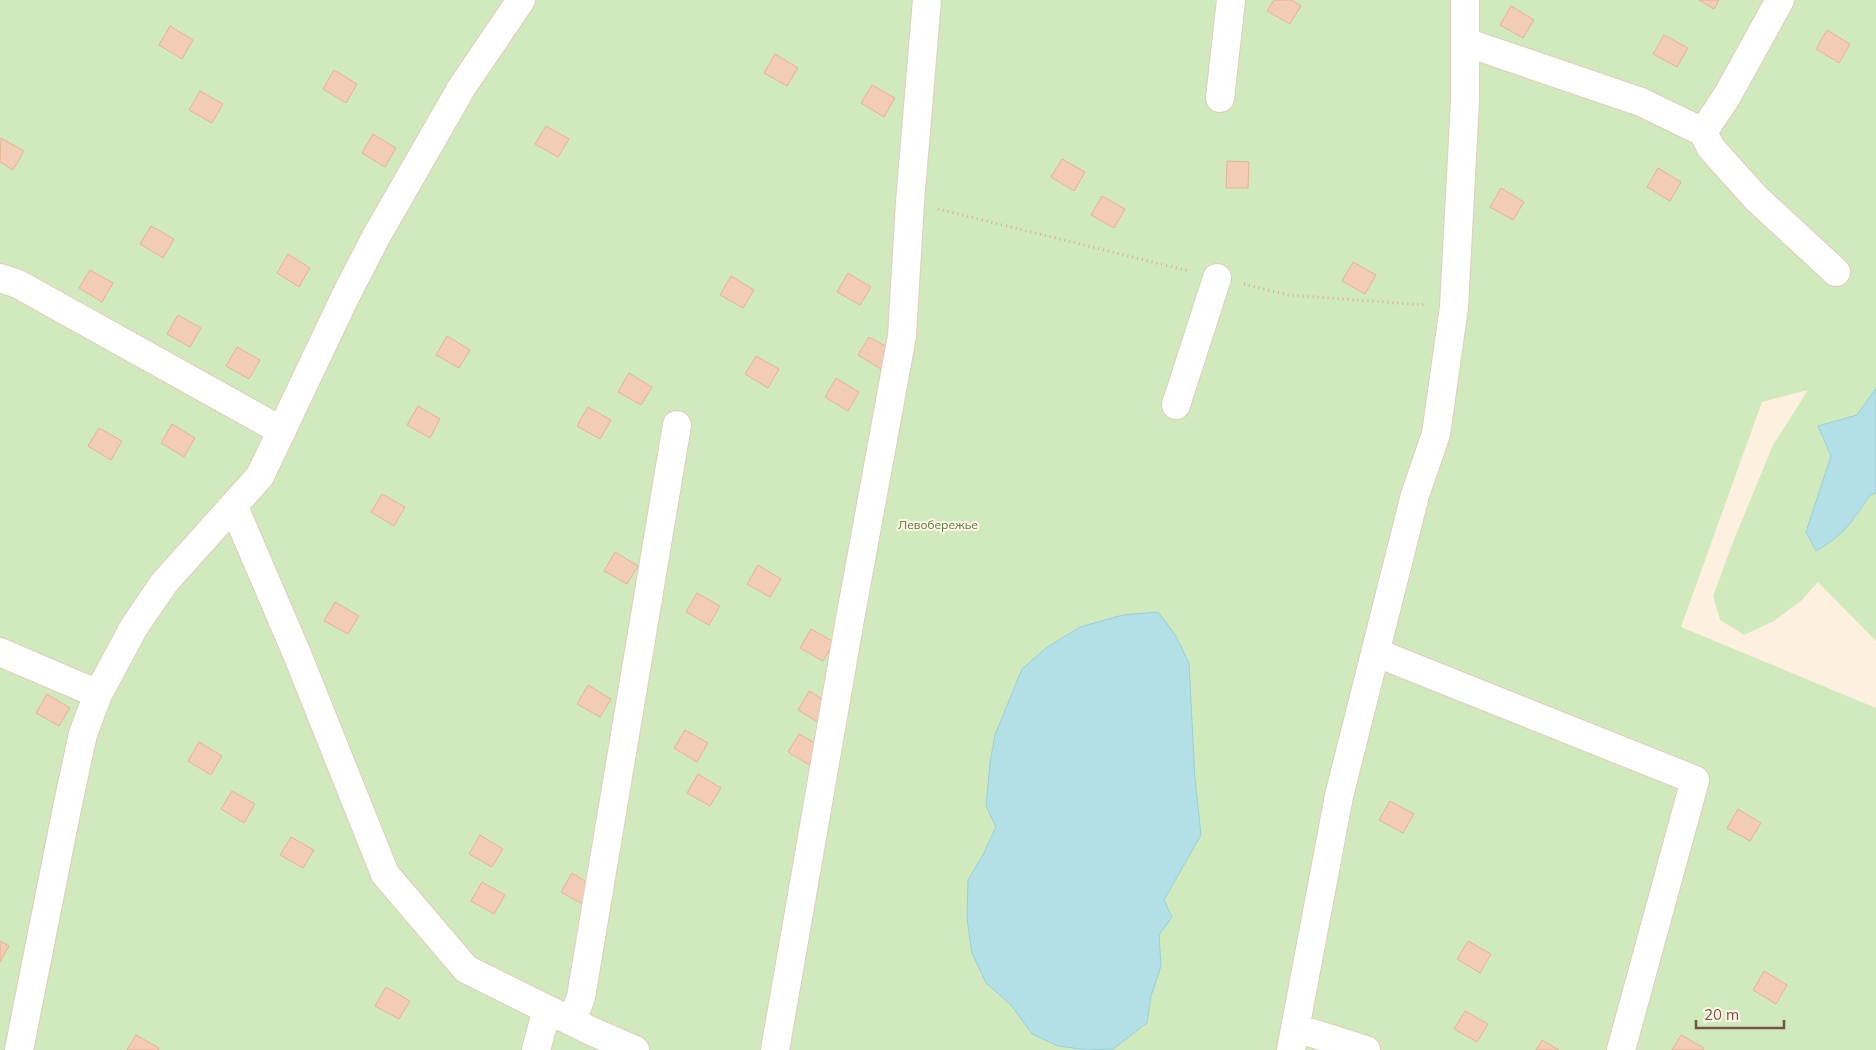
<svg xmlns="http://www.w3.org/2000/svg" width="1876" height="1050" font-family="Mulish,sans-serif">
	<style>
		.green { fill: #d1eabd }
		.water { fill: #b3e0e6; stroke: #99d0d8 }
		.building { fill: #f3ccb5; stroke: #e6b295 }
		.lines { fill: none; stroke-linecap: round; stroke-linejoin: round }
		.minor-casing { stroke: #e1ccbb; stroke-width: 30 }
		.path { stroke: #d7af99; stroke-width: 3; stroke-dasharray: 1 4; stroke-linecap: butt }
		.minor { stroke: #fff; stroke-width: 28 }
		.labels { text-anchor: middle; stroke-width: 4; stroke-linejoin: round; paint-order: stroke }
		.park-label { font-size: 12px; fill: #51793e; stroke: #fff4e5 }
	</style>
	<rect width="100%" height="100%" fill="#fdf0df"/>
	<path class="green" d="M0,0H1876V388L1857,415L1818,426L1831,456L1806,532L1817,551L1855,518L1870,494L1876,493V641L1818,582L1802,600L1774,621L1744,635L1720,620L1713,596L1733,542L1773,445L1808,390L1762,402L1681,627L1876,708V1050H0Z"/>
	<path class="water" d="M1876,388V493L1870,495C1853,521 1844,535 1816,551L1806,532L1831,456L1818,426L1857,415Z
		M1158,612L1176,636L1189,663L1195,779L1201,835L1164,900L1172,917L1159,935L1161,966L1151,996L1147,1023L1113,1049L1088,1050L1058,1046L1032,1034L1011,1005L986,983L972,953L967,919L968,880L983,855L996,827L986,806L990,763L995,735L1022,669L1046,648L1080,627L1123,615Z"/>
	<path class="building" d="M1274,0H1292L1301,6L1290,24L1267,11Z
		M1699,0H1719L1714,9Z
		M1511,6L1534,20L1523,38L1500,25Z
		M170,26L193,40L182,59L159,45Z
		M1827,30L1850,44L1839,63L1816,49Z
		M1664,35L1688,48L1677,67L1653,54Z
		M775,54L798,68L787,86L764,73Z
		M334,70L357,84L346,103L323,89Z
		M872,85L895,98L884,117L861,103Z
		M200,91L223,104L212,123L189,110Z
		M546,126L569,139L558,157L535,144Z
		M373,134L396,148L385,167L362,153Z
		M1,138L24,151L13,170L0,162Z
		M1062,159L1085,172L1074,191L1051,177Z
		M1227,161L1249,162L1248,188H1226Z
		M1658,168L1681,182L1670,201L1647,187Z
		M1501,188L1524,202L1513,220L1490,207Z
		M1102,196L1125,209L1114,228L1091,215Z
		M151,226L174,239L163,258L140,244Z
		M288,254L310,268L299,287L277,273Z
		M1353,262L1376,275L1365,294L1342,281Z
		M90,270L113,283L102,302L79,288Z
		M848,273L871,287L860,305L837,292Z
		M731,276L754,290L743,308L720,295Z
		M178,315L201,328L190,347L167,334Z
		M447,336L470,350L459,368L436,355Z
		M869,337L892,350L881,369L858,355Z
		M237,347L260,360L249,379L226,366Z
		M756,356L779,369L768,388L745,374Z
		M629,373L652,387L641,405L618,392Z
		M836,378L859,392L848,411L825,397Z
		M418,406L440,419L430,438L407,425Z
		M588,407L611,420L600,439L577,426Z
		M172,424L195,438L184,457L161,443Z
		M99,428L122,441L111,460L88,446Z
		M382,494L405,507L394,526L371,512Z
		M615,552L638,566L627,584L604,571Z
		M758,565L781,579L770,597L747,584Z
		M697,593L720,606L709,625L686,612Z
		M335,602L359,616L348,634L324,621Z
		M811,629L834,642L823,661L800,648Z
		M588,685L611,699L600,717L577,704Z
		M809,691L832,705L821,724L798,710Z
		M47,694L70,708L59,726L36,713Z
		M685,730L708,743L697,762L674,748Z
		M799,734L822,747L811,766L788,752Z
		M199,742L222,756L211,775L188,761Z
		M698,774L721,788L710,806L687,793Z
		M232,791L255,804L244,823L221,809Z
		M1390,801L1414,814L1403,833L1379,820Z
		M1738,809L1761,823L1750,841L1727,828Z
		M480,835L503,849L492,867L469,854Z
		M291,837L314,850L303,868L280,855Z
		M572,873L595,887L584,905L561,892Z
		M482,882L505,895L494,914L471,901Z
		M0,941L9,946L0,962Z
		M1468,941L1491,954L1480,973L1457,959Z
		M1764,971L1787,985L1776,1004L1753,990Z
		M386,987L410,1001L399,1019L375,1006Z
		M1465,1011L1488,1024L1477,1042L1454,1029Z
		M136,1035L159,1048L158,1050H127Z
		M1681,1035L1704,1048L1703,1050H1672Z
		M1542,1040L1559,1050H1536Z"/>
	<g class="lines">
		<defs>
			<path id="minor" d="M1465,42L1641,102L1703,132L1711,148L1756,198L1836,272
				M1220,98L1231,0
				M1703,132L1727,96L1780,0
				M0,278L18,284L282,431
				M1176,405L1217,278
				M234,507L297,654L385,874L466,969L589,1030L635,1050
				M0,652L98,694
				M1377,653L1695,780L1621,1050
				M572,1021L581,997L677,425
				M1296,1028L1366,1050
				M19,1050L67,808L83,734L98,694L134,627L164,583L260,476L346,295L377,235L462,87L521,0
				M536,1050L547,1009
				M775,1050L850,619L902,336L910,202L927,0
				M1291,1050L1339,796L1415,495L1436,434L1454,307L1465,101V0"/>
		</defs>
		<use href="#minor" class="minor-casing"/>
		<path class="path" d="M938,209L1189,271
			M1244,284L1288,295L1426,305"/>
		<use href="#minor" class="minor"/>
	</g>
	<g class="labels">
		<g class="park-label">
			<text x="938" y="529">Левобережье</text>
		</g>
	</g>
	<path d="M1696 1020v8h88v-8" fill="none" stroke="#735546" stroke-width="2.5"/>
	<text x="1704" y="1020" font-size="15" fill="#735546" stroke="#fff4e5" stroke-width="4" paint-order="stroke">20 m</text>
</svg>
